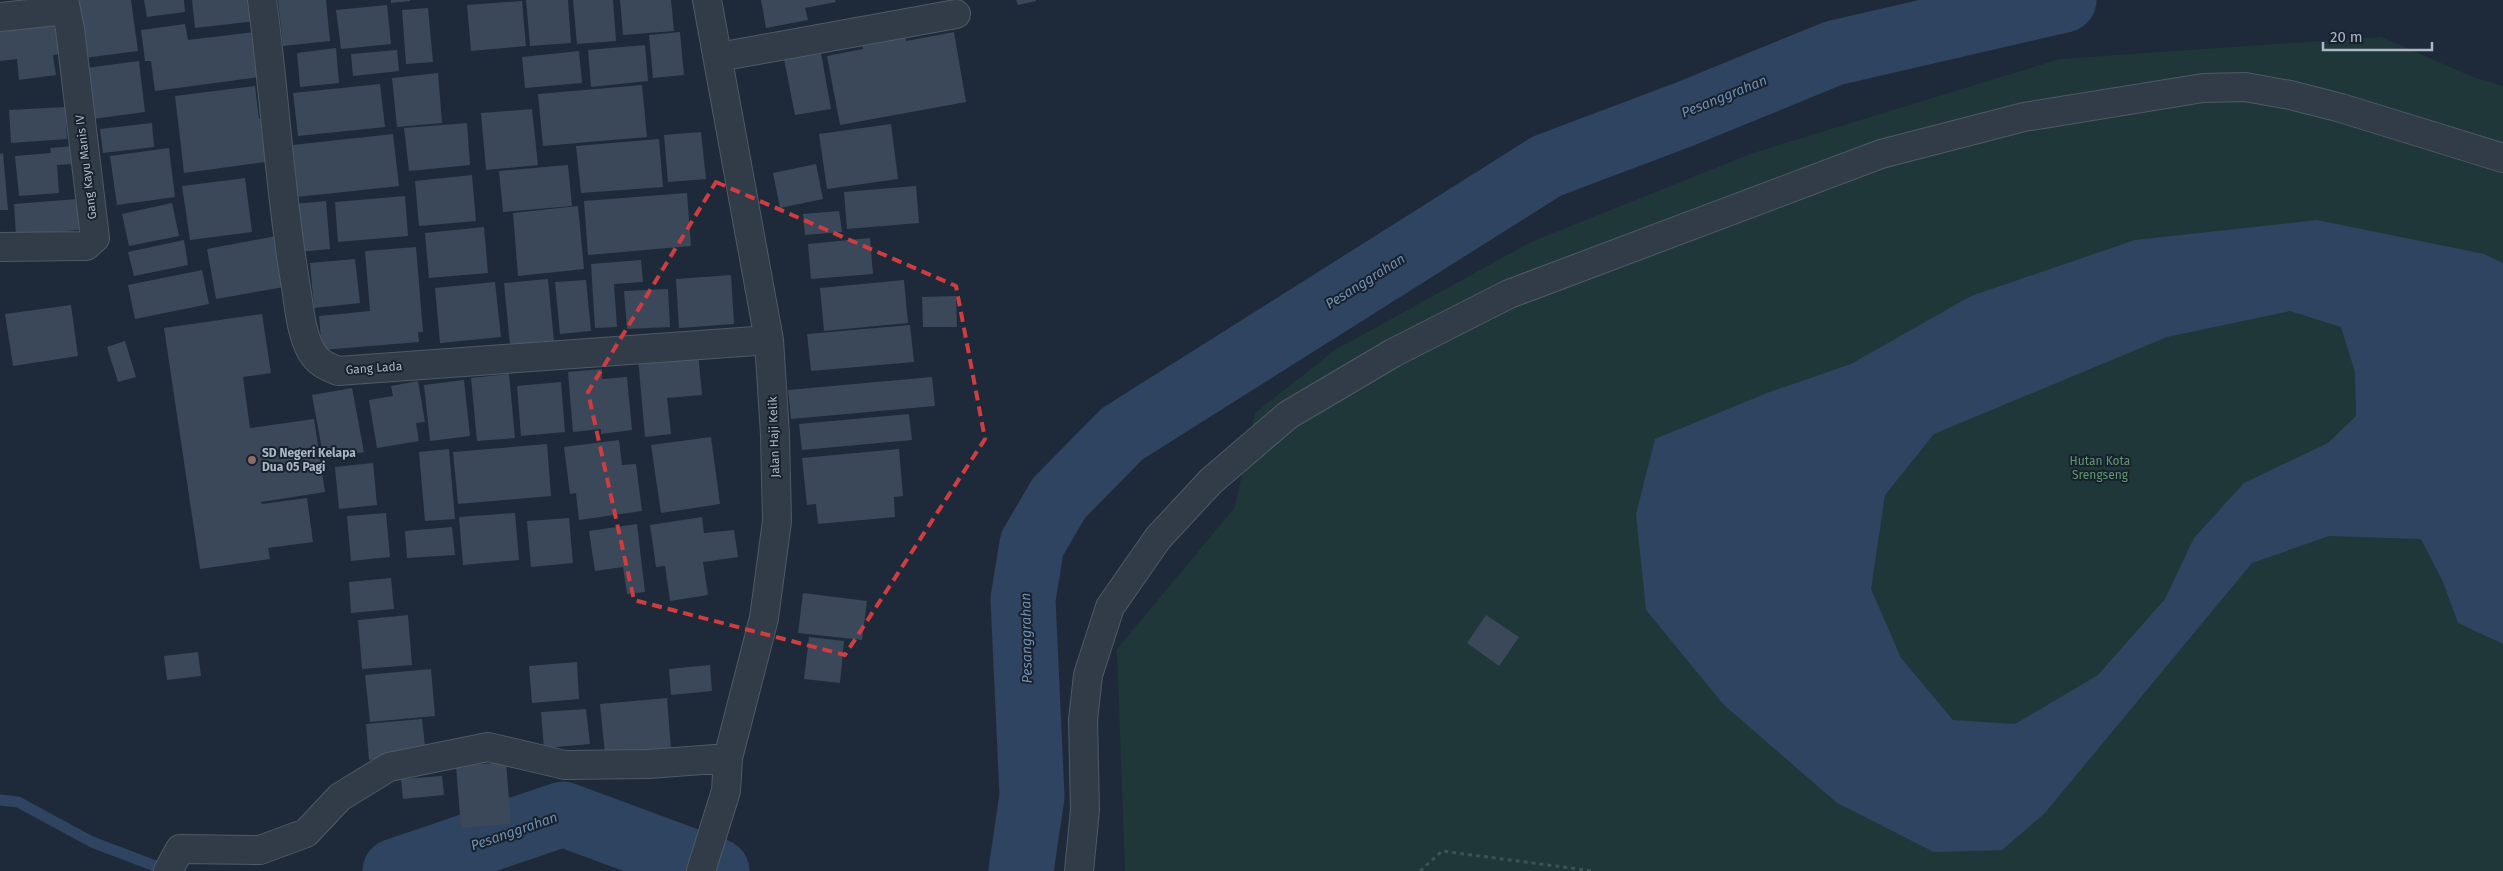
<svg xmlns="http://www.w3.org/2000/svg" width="2503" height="871" font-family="'Fira Sans',sans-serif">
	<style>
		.green { fill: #20373a }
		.water { fill: #2e4460; fill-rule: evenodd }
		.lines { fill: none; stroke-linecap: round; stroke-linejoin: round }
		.stream { stroke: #2e4460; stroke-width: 11 }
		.river { stroke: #2e4460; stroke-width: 65 }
		.building { fill: #3a4859 }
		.minor-casing { stroke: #4f5a67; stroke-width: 30 }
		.path { stroke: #3b5354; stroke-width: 3; stroke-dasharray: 4 4; stroke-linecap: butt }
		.minor { stroke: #323c49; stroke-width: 28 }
		.marked { fill: none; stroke: #d03d40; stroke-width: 4; stroke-dasharray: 10 6; stroke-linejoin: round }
		.education-dot { fill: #8d6e63; stroke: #18212e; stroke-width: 2 }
		.labels { text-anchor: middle; stroke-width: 4; stroke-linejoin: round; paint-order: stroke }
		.street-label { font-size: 12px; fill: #acb7c6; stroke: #18212e }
		.poi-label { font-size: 12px; font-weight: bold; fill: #acb7c6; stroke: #18212e; text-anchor: start }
		.park-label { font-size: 12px; fill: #62986d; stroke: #18212e }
		.water-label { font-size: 14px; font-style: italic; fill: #718eb2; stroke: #18212e }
	</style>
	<rect width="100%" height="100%" fill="#1e2a39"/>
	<path class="green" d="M2381,37L2473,77L2503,86V871H1125L1117,649L1235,507L1255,413L1335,350L1531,242L1753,153L2060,59Z"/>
	<path class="water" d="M2317,220L2484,254L2503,263V644L2458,623L2443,582L2421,539L2329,536L2252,563L2044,814L2002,850L1934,852L1837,803L1724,705L1646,610L1636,514L1655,439L1767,393L1851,364L1971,296L2135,240ZM2290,311L2341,327L2355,372L2356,416L2328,443L2244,483L2194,538L2165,599L2098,675L2015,724L1953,720L1901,658L1871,589L1885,495L1934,434L2167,337Z"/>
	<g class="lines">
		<path class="stream" d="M0,800L18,802L92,842L168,871"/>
		<path class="river" d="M395,871L563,814L717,871
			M1021,871L1032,796L1023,599L1032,544L1059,498L1122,434L1547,166L1685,114L1834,53L2064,0"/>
	</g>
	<path class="building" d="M75,0H131L138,51L84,58Z
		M144,0H184L185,12L147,17Z
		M192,0H255L257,21L195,28Z
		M278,0H326L330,41L283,46Z
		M391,0H410V1L391,3Z
		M526,0H568L571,43L530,46Z
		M573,0H613L616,41L577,44Z
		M620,0H671L674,31L623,35Z
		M761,0H835L836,2L805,8L808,20L766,28Z
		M1016,0H1036V1L1018,5Z
		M522,1L526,46L471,51L467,5Z
		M387,5L391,44L341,49L336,10Z
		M428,8L433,62L406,64L402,10Z
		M56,14L60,54L53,55L56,75L19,80L17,59L0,61V20Z
		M185,24L188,40L254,32L260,77L155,91L151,61H145L141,30Z
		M903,25L906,41L954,32L966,102L840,125L827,56L863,49L860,32Z
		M680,32L684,75L653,78L649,35Z
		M645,45L648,81L591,87L588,50Z
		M336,48L339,83L300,87L297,53Z
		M397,50L399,71L353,76L351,54Z
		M579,51L582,83L525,88L522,57Z
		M821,53L831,109L795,115L784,59Z
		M139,61L145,112L93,119L86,68Z
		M438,73L442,123L397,127L392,78Z
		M380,84L385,127L298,136L293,93Z
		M642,85L647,137L543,146L538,94Z
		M255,86L259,119L266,118L272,161L184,173L175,96Z
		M65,107L67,139L11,143L9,110Z
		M532,109L538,165L486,170L481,113Z
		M152,123L154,147L103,153L100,129Z
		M467,123L470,165L409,171L404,128Z
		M891,124L898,179L827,189L819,134Z
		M701,132L706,179L668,182L664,135Z
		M393,134L399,186L297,197L292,145Z
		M659,139L663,187L581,193L576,146Z
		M74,146L75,164L57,165L59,193L19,196L15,156L51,153L50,148Z
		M169,148L175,197L117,205L110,156Z
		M3,153L8,210H0V154Z
		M816,164L823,199L780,208L773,173Z
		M568,165L572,206L503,212L499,171Z
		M472,175L476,221L419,226L415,181Z
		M245,178L252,232L190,240L182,186Z
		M916,186L919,223L847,229L844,192Z
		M687,193L691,246L588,255L584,201Z
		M405,196L408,236L338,242L335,202Z
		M77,199L79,230L16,235L14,204Z
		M326,201L330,249L297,252L293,204Z
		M172,203L179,236L129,246L122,214Z
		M578,206L584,269L518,276L513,213Z
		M839,211L842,232L805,235L803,214Z
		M484,227L488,273L429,278L425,233Z
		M276,236L284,287L216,299L207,249Z
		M870,238L873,274L811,279L808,244Z
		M184,240L188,265L134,276L128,252Z
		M416,247L423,332H418L419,342L322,350L319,316L370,311L365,251Z
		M355,259L360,303L314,308L310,263Z
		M641,260L643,282L614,284L617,327L595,328L591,264Z
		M202,270L209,304L135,319L128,285Z
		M731,275L734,324L679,328L676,279Z
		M548,279L554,341L510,345L504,283Z
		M586,280L591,331L560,334L555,282Z
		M904,280L908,323L824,331L820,288Z
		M495,282L501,337L440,343L435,288Z
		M668,289L670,327L627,329L624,291Z
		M956,296L957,327H923L922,297Z
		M71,305L78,356L13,366L5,314Z
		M262,314L271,373L243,377L250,428L314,419L325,492L261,502L262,504L307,498L313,542L268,548L270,559L200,569L164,328Z
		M910,325L914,362L811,371L807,334Z
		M125,341L136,377L118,382L107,347Z
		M698,352L702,395L667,398L671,434L645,437L638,358Z
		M602,369V379L627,377L632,430L601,434V429L573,432L568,372Z
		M509,374L515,438L477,441L471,378Z
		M932,377L935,406L791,419L788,390Z
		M464,380L470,436L430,441L424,385Z
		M418,381L425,422L416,423L419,441L377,448L369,400L393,396L391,386Z
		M561,382L565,432L521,436L517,386Z
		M352,388L364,452L324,460L312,395Z
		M909,414L912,440L802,450L799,424Z
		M711,437L720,504L661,513L651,445Z
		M619,440L622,465L636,464L642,511L579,520L576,493L570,494L564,447Z
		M547,444L551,496L458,504L453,452Z
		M449,449L455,519L425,521L419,452Z
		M899,449L903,496L894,497L895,517L818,524L816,504L807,505L802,458Z
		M373,463L377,505L339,509L335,467Z
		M386,513L390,557L351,561L347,516Z
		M515,513L519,560L463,565L459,517Z
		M702,517L704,533L734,530L738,557L703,562L708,595L670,601L665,566L656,567L650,525Z
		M569,518L573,563L531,567L527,521Z
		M637,524L645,592L627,594L623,567L595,571L589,531Z
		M452,527L455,555L407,558L405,531Z
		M391,578L394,609L351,613L349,582Z
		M803,593L867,601L862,640L798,633Z
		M408,615L412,665L362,669L358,620Z
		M1486,615L1519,637L1499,666L1467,643Z
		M809,637L844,641L840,683L804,679Z
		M198,652L201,676L167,680L164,656Z
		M577,662L579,699L532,703L529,666Z
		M710,665L712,691L671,695L669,669Z
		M431,669L435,716L370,722L365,675Z
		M667,698L671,749L605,755L600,704Z
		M586,709L590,744L544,748L541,712Z
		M422,719L426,755L369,760L366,724Z
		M506,762L511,824L461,828L456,766Z
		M442,776L444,795L403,799L401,779Z"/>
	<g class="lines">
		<defs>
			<path id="minor" d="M262,0C275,93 279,188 295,281C299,303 300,331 311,351C318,363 326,366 338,371L769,340
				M0,17L66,10
				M719,57L956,14
				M0,247L86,246L95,238L70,29L64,0
				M168,871L180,849L260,850L306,833L340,797L389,767L488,747L565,765L649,764L728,758
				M701,871L726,791L728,758L764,618L777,521L775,435L769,340L707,0
				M1079,871L1085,810L1083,720L1088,675L1110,607L1158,538L1211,481L1288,415L1393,353L1509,294L1881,154L2024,117L2203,88L2245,87L2290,95L2341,108L2503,158"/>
		</defs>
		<use href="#minor" class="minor-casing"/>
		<path class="path" d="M1420,871L1442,851L1593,871"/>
		<use href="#minor" class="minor"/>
	</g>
	<path class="marked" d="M716,182L956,286L985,439L845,655L634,600L588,392Z"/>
	<circle class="education-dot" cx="252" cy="460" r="5"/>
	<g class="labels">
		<g class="street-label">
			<text transform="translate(86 167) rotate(-97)" y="4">Gang Kayu Manis IV</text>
			<text transform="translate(374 368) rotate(-4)" y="4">Gang Lada</text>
			<text transform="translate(774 437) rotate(-92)" y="4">Jalan Haji Kelik</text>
		</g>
		<g class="poi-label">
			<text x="262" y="457">SD Negeri Kelapa<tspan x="262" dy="14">Dua 05 Pagi</tspan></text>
		</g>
		<g class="park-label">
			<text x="2100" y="465">Hutan Kota<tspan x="2100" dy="14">Srengseng</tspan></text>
		</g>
		<g class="water-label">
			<text transform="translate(1724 96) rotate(-22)" y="5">Pesanggrahan</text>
			<text transform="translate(1365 281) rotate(-32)" y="5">Pesanggrahan</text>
			<text transform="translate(1026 638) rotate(-91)" y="5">Pesanggrahan</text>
			<text transform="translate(514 831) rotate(-19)" y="5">Pesanggrahan</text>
		</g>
	</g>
	<path d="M2323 42v8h109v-8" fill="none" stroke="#acb7c6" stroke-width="2.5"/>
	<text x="2330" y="42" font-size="15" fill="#acb7c6" stroke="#18212e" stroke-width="4" paint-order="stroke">20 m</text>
</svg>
